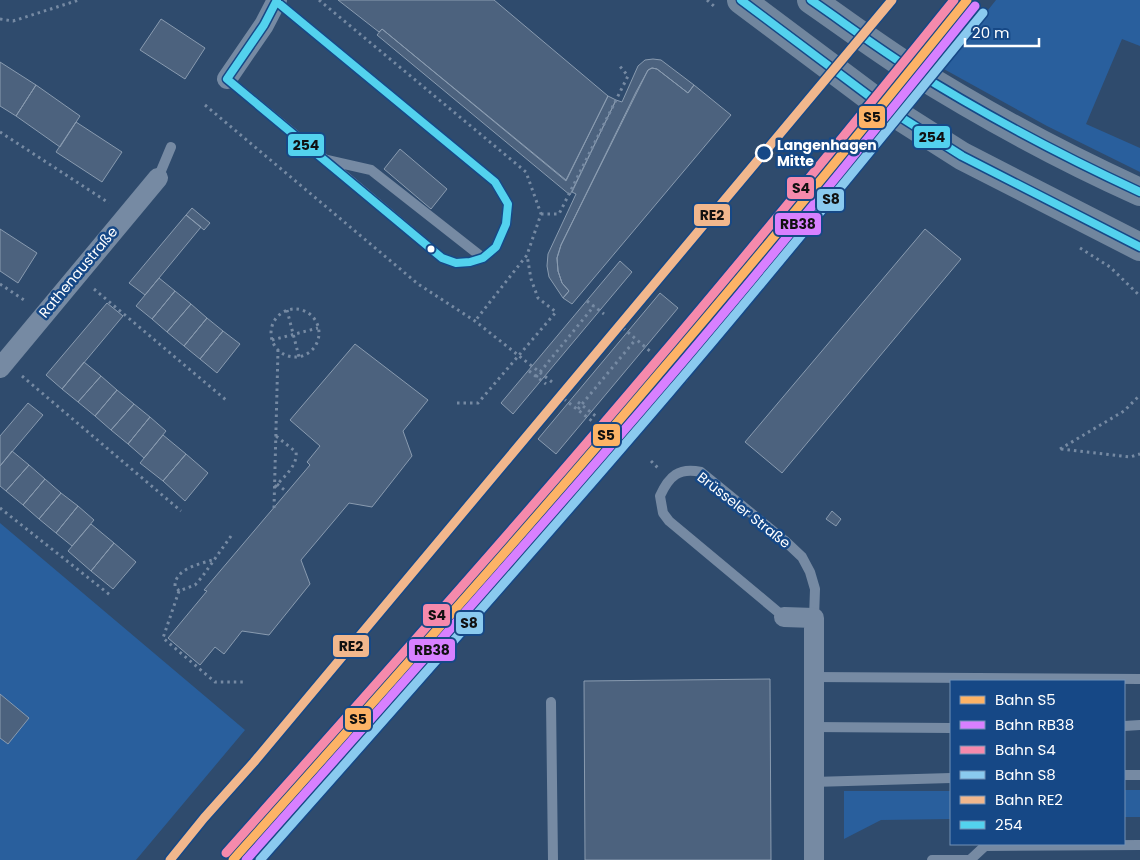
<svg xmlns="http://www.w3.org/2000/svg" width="1140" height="860" font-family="Poppins,sans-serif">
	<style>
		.green { fill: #295f9d }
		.building { fill: #4c627e; stroke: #899bb0 }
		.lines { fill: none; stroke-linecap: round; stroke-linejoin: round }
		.path { stroke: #768aa3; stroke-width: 3; stroke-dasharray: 2.5 4; stroke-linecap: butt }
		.service { stroke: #768aa3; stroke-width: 10 }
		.minor { stroke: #768aa3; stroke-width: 20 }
		.secondary { stroke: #71869e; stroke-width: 28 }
		.bus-1-casing { stroke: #164886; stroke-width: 11 }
		.bus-1 { stroke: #53d2ee; stroke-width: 8 }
		.rail-1-casing { stroke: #164886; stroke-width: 12 }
		.rail-2-casing { stroke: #164886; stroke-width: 12 }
		.rail-3-casing { stroke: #164886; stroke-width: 12 }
		.rail-4-casing { stroke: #164886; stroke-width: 12 }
		.rail-5-casing { stroke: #164886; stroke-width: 12 }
		.rail-1 { stroke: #fdb366; stroke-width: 9 }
		.rail-2 { stroke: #d880ff; stroke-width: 9 }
		.rail-3 { stroke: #f58aac; stroke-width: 9 }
		.rail-4 { stroke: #8acaef; stroke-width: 9 }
		.rail-5 { stroke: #f1b78d; stroke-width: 9 }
		.stop-dot { fill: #164886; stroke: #fff; stroke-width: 2.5 }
		.bus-dot { fill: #fff; stroke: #164886; stroke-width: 2 }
		.labels { text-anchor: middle; stroke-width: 5; stroke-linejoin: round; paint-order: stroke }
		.stop-label { font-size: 14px; font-weight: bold; fill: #fff; stroke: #164886; text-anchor: start }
		.street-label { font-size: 14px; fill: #fff; stroke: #164886 }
		.line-badge { stroke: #164886; stroke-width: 2 }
		.pale-badge-label { font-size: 14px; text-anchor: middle; font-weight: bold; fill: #111 }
	</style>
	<rect width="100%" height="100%" fill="#2f4b6d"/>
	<path class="green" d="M996,0H1140V46L1122,39L1086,124L1140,148V172L1047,126L942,68Z
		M0,523L245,730L136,860H0Z
		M1124,790H1140V817H1124Z
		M844,791H951V819L881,820L844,839Z"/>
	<path class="building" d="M338,0H494L608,96L566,181L382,29L379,32Z
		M161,19L205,48L185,79L140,50Z
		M382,29L566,180L608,96L616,100L570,195L377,35Z
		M653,59L661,60L694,85L688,93L657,69L652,68L648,70L561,245L557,258L558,271L562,283L569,291L563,298L549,277L547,266L548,254L576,194L572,192L616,100L622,102L638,66L645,60Z
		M0,62L36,85L16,116L0,106Z
		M652,68L657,69L688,93L694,85L731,115L572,304L563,298L569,291L562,283L558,271L557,258L561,245L636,92L648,70Z
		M36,85L80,116L60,147L16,116Z
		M76,122L122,152L102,182L56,152Z
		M400,149L447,189L431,209L384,169Z
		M192,208L210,223L204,230L186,215Z
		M186,215L201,227L145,295L129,283Z
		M0,229L37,253L18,283L0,271Z
		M925,229L961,259L782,473L745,442Z
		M620,261L632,272L513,414L501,403Z
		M159,278L175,291L152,319L136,306Z
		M175,291L191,304L167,332L152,319Z
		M660,293L678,308L556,454L538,439Z
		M107,303L123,316L62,389L46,375Z
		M191,304L207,318L184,346L167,332Z
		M207,318L223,331L200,359L184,346Z
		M223,331L240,344L217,373L200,359Z
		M705,331L718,342L596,484L583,473Z
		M355,344L428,400L403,431L412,456L372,507L349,503L301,560L310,584L269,635L242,631L224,654L215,647L200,665L168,638L207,591L204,590L310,465L307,462L320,446L290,420Z
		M84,362L101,376L78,402L62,389Z
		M101,376L117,390L95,416L78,402Z
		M117,390L134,404L111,430L95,416Z
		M28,403L43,415L0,466V436Z
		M134,404L150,417L128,444L111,430Z
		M150,417L166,431L144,458L128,444Z
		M163,435L186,454L163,481L140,463Z
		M12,451L29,465L6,491L0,486V466Z
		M186,454L208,473L185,501L163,481Z
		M29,465L45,479L23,505L6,491Z
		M45,479L61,493L39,519L23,505Z
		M61,493L78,506L56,533L39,519Z
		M78,506L94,520L72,546L56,533Z
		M832,511L841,519L836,526L826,519Z
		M91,524L114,543L91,571L68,551Z
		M114,543L136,562L113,589L91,571Z
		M770,679L771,860H585L584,681Z
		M0,694L29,718L8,744L0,738Z"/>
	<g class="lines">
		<path class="path" d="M319,0L526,172L541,214L527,255L475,321
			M707,0L715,7
			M0,19L13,21L79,0
			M205,105L418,284L475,321L552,382
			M0,132L109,203
			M541,214H559L628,76L618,64
			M1080,248L1110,267L1140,296
			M0,284L27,302
			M94,289L226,400
			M587,301L604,314
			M271 333a24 24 0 1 1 48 0a24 24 0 1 1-48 0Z
			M287,310L299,357
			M623,328L651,352
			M272,340L318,328
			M670,367L688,382
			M529,371L546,384
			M22,376L181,511
			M536,377L594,306
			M564,399L592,421
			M578,402L598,418
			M457,403H478L556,312L538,298L531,279L527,255
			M578,409L636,339
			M611,436L621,443L679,375
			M621,443L629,450
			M1060,449L1124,411L1140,395
			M1061,449L1130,457L1140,454
			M651,461L658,468
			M277,484L287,492
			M275,487C283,477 298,466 296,452L276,436
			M0,508L110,595
			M274,508L278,350
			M231,536L202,577L195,585L179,591L163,638L215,682H243
			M179,591L175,586C175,568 201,564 215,559"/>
		<path class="service" d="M227,79L326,160L442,258L456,263L470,262L483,258L496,247L506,224L508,204L495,182L277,2
			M327,160L371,170L483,258
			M158,178L171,147
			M784,617L669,521L663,513L660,496C669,476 679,467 701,472L784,540L802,557L810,572L815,589L814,618
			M813,677L1140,679
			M551,702L553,860
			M1124,726L1140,725
			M813,727L951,728
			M1124,775H1140
			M813,782L951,778
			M932,860H970L985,846L1140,845"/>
		<path class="minor" d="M227,79L264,25L277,0
			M0,368L158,178
			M784,617L814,618V860"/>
		<path class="secondary" d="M741,0L877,102L962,156L1140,247
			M811,0C843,22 875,46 908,67C983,114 1060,156 1140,192"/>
		<defs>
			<path id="bus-1" d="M277,0L264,25L227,79L442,258L456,263L470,262L483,258L496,247L506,224L508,204L495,182L277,2
				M741,0L877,102L962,156L1140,247
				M811,0C843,22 875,46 908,67C983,114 1060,155 1140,192"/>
		</defs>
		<use href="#bus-1" class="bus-1-casing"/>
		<use href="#bus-1" class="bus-1"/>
		<defs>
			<path id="rail-1" d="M233,860C375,700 518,540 656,377C762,253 865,127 967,0"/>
			<path id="rail-2" d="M246,860C386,702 526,545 663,385C769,261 872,134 975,6"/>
			<path id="rail-3" d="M226,853C368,693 511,533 649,370C753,248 854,124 954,0"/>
			<path id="rail-4" d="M260,860C397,705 535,550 669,393C776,268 879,140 983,13"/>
			<path id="rail-5" d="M170,860L204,818L254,762L892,0"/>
		</defs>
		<use href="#rail-1" class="rail-1-casing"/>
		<use href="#rail-2" class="rail-2-casing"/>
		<use href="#rail-3" class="rail-3-casing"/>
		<use href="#rail-4" class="rail-4-casing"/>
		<use href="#rail-5" class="rail-5-casing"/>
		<use href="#rail-1" class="rail-1"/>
		<use href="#rail-2" class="rail-2"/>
		<use href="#rail-3" class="rail-3"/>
		<use href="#rail-4" class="rail-4"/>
		<use href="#rail-5" class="rail-5"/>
	</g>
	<circle class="stop-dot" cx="764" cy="153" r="8"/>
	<circle class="bus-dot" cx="431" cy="249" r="4.5"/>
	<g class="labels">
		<g class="stop-label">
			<text x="777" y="150">Langenhagen<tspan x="777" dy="16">Mitte</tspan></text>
		</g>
		<g class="street-label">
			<text transform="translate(78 272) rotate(-50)" y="5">Rathenaustraße</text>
			<text transform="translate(744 510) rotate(38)" y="5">Brüsseler Straße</text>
		</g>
	</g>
	<g class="line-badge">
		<rect x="858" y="105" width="28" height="24" rx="5" fill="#fdb366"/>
		<rect x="913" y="125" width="38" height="24" rx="5" fill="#53d2ee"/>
		<rect x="287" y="133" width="38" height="24" rx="5" fill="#53d2ee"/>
		<rect x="786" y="176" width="29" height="24" rx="5" fill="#f58aac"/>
		<rect x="816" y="188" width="29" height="24" rx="5" fill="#8acaef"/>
		<rect x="693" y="203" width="38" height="24" rx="5" fill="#f1b78d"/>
		<rect x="774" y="212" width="48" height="24" rx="5" fill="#d880ff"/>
		<rect x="592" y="423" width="29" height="24" rx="5" fill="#fdb366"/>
		<rect x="422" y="603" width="29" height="24" rx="5" fill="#f58aac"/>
		<rect x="455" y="611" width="29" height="24" rx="5" fill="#8acaef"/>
		<rect x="332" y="634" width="38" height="24" rx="5" fill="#f1b78d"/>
		<rect x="408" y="638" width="48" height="24" rx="5" fill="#d880ff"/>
		<rect x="344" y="707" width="28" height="24" rx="5" fill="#fdb366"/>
	</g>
	<g class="pale-badge-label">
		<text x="872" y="122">S5</text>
		<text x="932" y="142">254</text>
		<text x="306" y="150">254</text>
		<text x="801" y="193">S4</text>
		<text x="831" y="204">S8</text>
		<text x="712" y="220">RE2</text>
		<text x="798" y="229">RB38</text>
		<text x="606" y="440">S5</text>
		<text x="437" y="620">S4</text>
		<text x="469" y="628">S8</text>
		<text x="351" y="651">RE2</text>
		<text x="432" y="655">RB38</text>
		<text x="358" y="724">S5</text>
	</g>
	<rect x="950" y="680" width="175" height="165" fill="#164886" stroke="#7391b6"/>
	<rect x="960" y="696" width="25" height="8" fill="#fdb366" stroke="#7391b6"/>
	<text x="995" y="705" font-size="15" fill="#ffffff">Bahn S5</text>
	<rect x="960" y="721" width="25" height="8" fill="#d880ff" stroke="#7391b6"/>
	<text x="995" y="730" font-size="15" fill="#ffffff">Bahn RB38</text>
	<rect x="960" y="746" width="25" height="8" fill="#f58aac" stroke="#7391b6"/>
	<text x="995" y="755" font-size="15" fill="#ffffff">Bahn S4</text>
	<rect x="960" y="771" width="25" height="8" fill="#8acaef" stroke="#7391b6"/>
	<text x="995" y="780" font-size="15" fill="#ffffff">Bahn S8</text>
	<rect x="960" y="796" width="25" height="8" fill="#f1b78d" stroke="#7391b6"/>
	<text x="995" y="805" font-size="15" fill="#ffffff">Bahn RE2</text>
	<rect x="960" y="821" width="25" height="8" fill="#53d2ee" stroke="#7391b6"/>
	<text x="995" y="830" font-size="15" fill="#ffffff">254</text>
	<path d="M965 38v8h74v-8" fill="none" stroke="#ffffff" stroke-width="2.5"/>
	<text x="972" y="38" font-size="15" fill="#ffffff" stroke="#164886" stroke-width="4" paint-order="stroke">20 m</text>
</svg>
